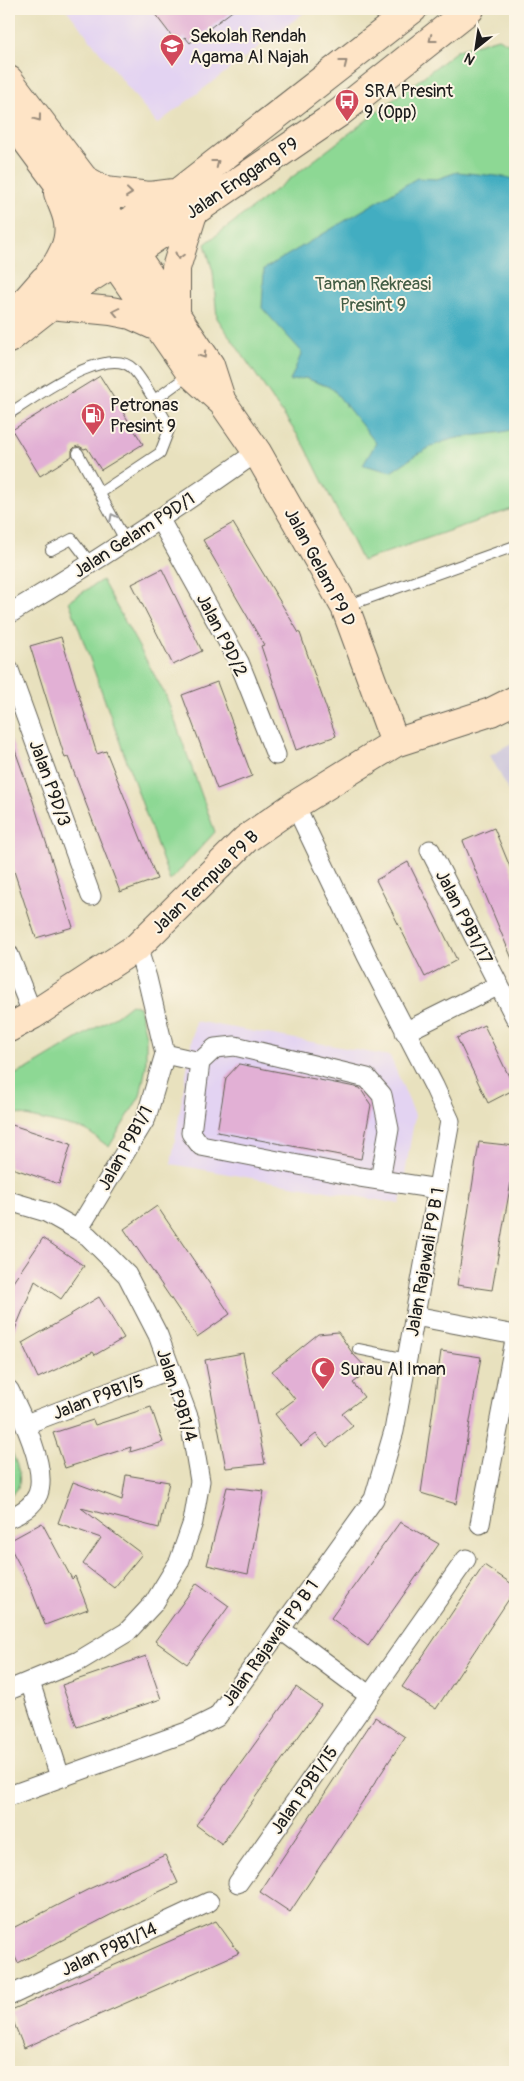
<svg xmlns="http://www.w3.org/2000/svg" width="524" height="2081" font-family="Pangolin,sans-serif">
	<style>
		.built { fill: #e3d3f2 }
		.industrial { fill: #c6c0da }
		.green { fill: #8dd894; stroke: #547a58 }
		.water { fill: #42adc1; stroke: #2f646e }
		.building { fill: #e2b0d5 }
		.lines { fill: none; stroke-linecap: round; stroke-linejoin: round }
		.lane-casing { stroke: #636155; stroke-width: 12 }
		.street-casing { stroke: #636155; stroke-width: 21 }
		.secondary-casing { stroke: #636155; stroke-width: 30 }
		.lane { stroke: #fff; stroke-width: 10 }
		.street { stroke: #fff; stroke-width: 19 }
		.secondary { stroke: #fee4c6; stroke-width: 28 }
		.oneway { stroke: #988a7a }
		.oneway2 { stroke: #999 }
		.labels { text-anchor: middle; stroke-width: 4; stroke-linejoin: round; paint-order: stroke }
		.poi-label { font-size: 18px; fill: #1c1c1c; stroke: #fcf5e5; text-anchor: start }
		.street-label { font-size: 18px; fill: #1c1c1c; stroke: #fcf5e5 }
		.park-label { font-size: 18px; fill: #445e46; stroke: #fcf5e5 }
	</style>
	<rect width="100%" height="100%" fill="#fcf5e5"/>
	<filter id="ink" filterUnits="userSpaceOnUse"><feTurbulence type="fractalNoise" baseFrequency=".02" numOctaves="2"/><feDisplacementMap in="SourceGraphic" scale="10" xChannelSelector="R" yChannelSelector="G"/><feConvolveMatrix kernelMatrix="1 2 1 2 8 2 1 2 1" color-interpolation-filters="sRGB"/></filter>
	<filter id="wash" filterUnits="userSpaceOnUse"><feTurbulence type="fractalNoise" baseFrequency=".0096" numOctaves="4" result="noise"/><feDisplacementMap in="SourceGraphic" scale="20" xChannelSelector="R" yChannelSelector="G"/><feGaussianBlur stdDeviation="1.12" result="paint"/><feColorMatrix in="noise" values="0 0 0 0 0 0 0 0 0 0 0 0 0 0 0 0 0 1.4 0 .05"/><feComposite in="paint" operator="in"/></filter>
	<g filter="url(#wash)">
		<rect width="100%" height="100%" fill="#e8e1be"/>
		<path class="built" d="M66,9H309L157,124Z
			M195,1021L390,1056L415,1115L400,1204L171,1164Z"/>
		<path class="industrial" d="M515,741V803L490,755Z"/>
		<path class="green" d="M498,38L515,47V508L362,561L305,446L217,318L213,272L205,244L458,50Z
			M102,580L166,696L215,832L170,881L69,601Z
			M131,1004L139,1007L146,1036V1067L140,1096L109,1147L86,1130L9,1112V1077L27,1069L117,1015Z
			M9,1445C14,1459 30,1486 9,1496Z"/>
		<path class="water" d="M457,172L506,177L515,180V429C495,435 474,434 453,439C431,444 410,459 391,472L363,465L376,443L332,388L305,378L290,381L302,352L262,308L264,269L417,178L437,179Z"/>
		<g id="blocks">
			<path class="building" d="M151,9H235L190,43L185,37L177,43Z
				M100,376L143,444L101,470L87,448L84,449L79,446L75,447L72,450V456L40,476L12,430Z
				M233,523L299,633H300L336,736L296,750L261,646L264,645L203,540Z
				M162,569L202,651L173,665L132,584Z
				M61,637L97,754L106,751L157,879L120,892L68,757L65,758L30,646Z
				M217,682L252,776L217,789L182,695Z
				M9,739H11L33,801L73,927L36,938L9,856Z
				M494,828L515,879V966L463,841Z
				M408,862L457,960L425,977L376,880Z
				M484,1025L515,1089L488,1103L457,1038Z
				M239,1064L360,1088L371,1105L361,1159L217,1132L226,1078Z
				M9,1124L71,1144L59,1184L9,1167Z
				M479,1142L515,1146V1159L492,1290L457,1285Z
				M157,1206L230,1314L197,1337L124,1229Z
				M43,1238L84,1266L61,1299L35,1281L9,1344V1288Z
				M99,1297L124,1338L95,1355L93,1352L38,1378L22,1343L71,1315V1314Z
				M338,1332L353,1354L369,1371L353,1383L364,1397L342,1414L353,1426L327,1447L316,1434L301,1446L275,1414L295,1399L272,1371L318,1334Z
				M441,1351L481,1357L456,1504L421,1493Z
				M243,1353L265,1464L226,1468L205,1360Z
				M151,1407L163,1442L130,1452L131,1447L65,1468L53,1433L93,1420L95,1425Z
				M126,1475L169,1482L159,1528L81,1508L142,1554L114,1588L83,1564L101,1538L58,1523L73,1482L122,1500Z
				M227,1487L264,1491L248,1574L207,1565Z
				M400,1522L439,1544L368,1646L331,1618Z
				M42,1523L72,1579L75,1576L88,1609L45,1625L28,1581L9,1545V1541Z
				M484,1565L515,1586V1590L436,1709L402,1687Z
				M197,1583L229,1606L187,1664L155,1641Z
				M146,1656L161,1699L77,1727L62,1685Z
				M296,1687L321,1705L222,1844L196,1825Z
				M375,1717L405,1737L290,1912L260,1892Z
				M165,1855L178,1883L116,1912L18,1963L9,1945V1930L91,1888Z
				M216,1921L239,1953L24,2048L9,2011Z"/>
		</g>
	</g>
	<g filter="url(#ink)">
		<use href="#blocks" fill-opacity="0" stroke="#636155" stroke-width="1"/>
		<g class="lines">
			<defs>
				<path id="lane" d="M153,401L190,374
					M9,410L13,411C36,397 108,343 133,369C145,382 160,411 170,427L160,453L100,493
					M78,453L126,542
					M51,550L72,539L92,565
					M346,606L515,546
					M358,1349L407,1359"/>
				<path id="street" d="M160,520L239,662L276,755
					M9,614C94,563 176,509 257,452
					M9,670L91,896
					M430,850L515,1017
					M9,955L33,1015
					M405,1032L499,985
					M165,1054L200,1062
					M380,1180L389,1129L382,1095L367,1078L235,1046L215,1048L200,1062L191,1133L201,1146L360,1177L438,1189
					M9,1201L46,1212L78,1230L88,1236L127,1275L158,1335L190,1422L200,1481L193,1522L179,1562L154,1603L127,1632L79,1661L9,1690
					M78,1230L146,1118L165,1054L147,978L137,947
					M415,1316L515,1335
					M9,1390C21,1414 48,1468 38,1494C33,1506 20,1514 9,1518
					M26,1424L171,1369
					M480,1524L515,1340
					M280,1629L370,1696
					M30,1682L60,1777
					M9,1796L187,1732L217,1717L374,1499L394,1431L450,1121L434,1086L367,956L295,805
					M238,1883L466,1559
					M9,1996L209,1902"/>
				<path id="secondary" d="M9,80L84,179L210,365L221,399
					M9,117L88,224L191,374L223,403L257,452L345,607L395,743
					M84,179L105,191L150,196L174,193
					M50,273C61,260 71,241 68,223C67,213 61,202 58,193
					M50,305L111,311L131,315L162,329
					M176,315V268L194,210
					M9,320L44,280L129,222L177,193L413,9
					M9,339C48,307 88,276 133,253L339,113L470,9
					M9,1028L33,1015L137,947L246,839L295,805L395,743L491,712L515,700"/>
			</defs>
			<use href="#lane" class="lane-casing"/>
			<use href="#street" class="street-casing"/>
			<use href="#secondary" class="secondary-casing"/>
			<use href="#lane" class="lane"/>
			<use href="#street" class="street"/>
			<use href="#secondary" class="secondary"/>
		</g>
		<defs><path id="oneway-chevron" d="M-2-3.5L2.5 0L-2 3.5" fill="none" stroke-width="1.6" stroke-linecap="round" stroke-linejoin="round" transform="scale(1.25)"/></defs>
		<g class="oneway">
			<use href="#oneway-chevron" transform="translate(432 39) rotate(142)"/>
			<use href="#oneway-chevron" transform="translate(344 63) rotate(-38)"/>
			<use href="#oneway-chevron" transform="translate(38 118) rotate(53)"/>
			<use href="#oneway-chevron" transform="translate(216 163) rotate(-38)"/>
			<use href="#oneway-chevron" transform="translate(129 193) rotate(6)"/>
			<use href="#oneway-chevron" transform="translate(179 256) rotate(105)"/>
			<use href="#oneway-chevron" transform="translate(116 312) rotate(-168)"/>
			<use href="#oneway-chevron" transform="translate(203 355) rotate(56)"/>
		</g>
		<use class="oneway2" href="#oneway-chevron" transform="translate(113 517) rotate(-117)"/>
	</g>
	<defs>
		<symbol id="school-pin" viewBox="-11 -11 22 30"><path d="M0 17L-7.5 6A9.5 9.5 0 1 1 7.5 6Z" fill="#d1495b" stroke="#fcf5e5"/><path d="M0-5L7-2L0 1L-7-2ZM-4 1L0 2.5L4 1V4Q0 6-4 4Z" fill="#fff"/></symbol>
		<symbol id="bus-pin" viewBox="-11 -11 22 30"><path d="M0 17L-7.5 6A9.5 9.5 0 1 1 7.5 6Z" fill="#d1495b" stroke="#fcf5e5"/><path d="M-5-6H5V4H4V6H2V4H-2V6H-4V4H-5ZM-3.5-4V0h7V-4ZM-3.5 1.2v1.5H-2V1.2ZM2 1.2v1.5H3.5V1.2Z" fill="#fff"/></symbol>
		<symbol id="fuel-pin" viewBox="-11 -11 22 30"><path d="M0 17L-7.5 6A9.5 9.5 0 1 1 7.5 6Z" fill="#d1495b" stroke="#fcf5e5"/><path d="M-5.5-6h7V0h2V4h1.3V-2.5L3-4.5l.8-.8L6-3V5H2.5V1h-1V6h-7ZM-4.2-4.7v3.2H.2V-4.7Z" fill="#fff"/></symbol>
		<symbol id="mosque-pin" viewBox="-11 -11 22 30"><path d="M0 17L-7.5 6A9.5 9.5 0 1 1 7.5 6Z" fill="#d1495b" stroke="#fcf5e5"/><path d="M3.5-4.9A6 6 0 1 0 3.5 4.9A5 5 0 1 1 3.5-4.9Z" fill="#fff"/></symbol>
	</defs>
	<g fill-rule="evenodd">
		<use href="#school-pin" x="158" y="32" width="28" height="38"/>
		<use href="#bus-pin" x="333" y="87" width="28" height="38"/>
		<use href="#fuel-pin" x="79" y="401" width="28" height="38"/>
		<use href="#mosque-pin" x="309" y="1355" width="28" height="38"/>
	</g>
	<g class="labels">
		<g class="poi-label">
			<text x="190" y="42">Sekolah Rendah<tspan x="190" dy="21">Agama Al Najah</tspan></text>
			<text x="364" y="97">SRA Presint<tspan x="364" dy="21">9 (Opp)</tspan></text>
			<text x="110" y="411">Petronas<tspan x="110" dy="21">Presint 9</tspan></text>
			<text x="340" y="1375">Surau Al Iman</text>
		</g>
		<g class="street-label">
			<text transform="translate(242 178) rotate(-34)" y="6">Jalan Enggang P9</text>
			<text transform="translate(134 535) rotate(-33)" y="6">Jalan Gelam P9D/1</text>
			<text transform="translate(320 567) rotate(62)" y="6">Jalan Gelam P9 D</text>
			<text transform="translate(222 635) rotate(63)" y="6">Jalan P9D/2</text>
			<text transform="translate(50 783) rotate(70)" y="6">Jalan P9D/3</text>
			<text transform="translate(205 882) rotate(-44)" y="6">Jalan Tempua P9 B</text>
			<text transform="translate(464 917) rotate(63)" y="6">Jalan P9B1/17</text>
			<text transform="translate(125 1148) rotate(-61)" y="6">Jalan P9B1/1</text>
			<text transform="translate(425 1262) rotate(-80)" y="6">Jalan Rajawali P9 B 1</text>
			<text transform="translate(177 1395) rotate(72)" y="6">Jalan P9B1/4</text>
			<text transform="translate(98 1397) rotate(-21)" y="6">Jalan P9B1/5</text>
			<text transform="translate(270 1643) rotate(-54)" y="6">Jalan Rajawali P9 B 1</text>
			<text transform="translate(304 1790) rotate(-55)" y="6">Jalan P9B1/15</text>
			<text transform="translate(109 1949) rotate(-25)" y="6">Jalan P9B1/14</text>
		</g>
		<g class="park-label">
			<text x="373" y="290">Taman Rekreasi<tspan x="373" dy="21">Presint 9</tspan></text>
		</g>
	</g>
	<rect width="524" height="2081" fill="none" stroke="#fcf5e5" stroke-width="30"/>
	<g transform="translate(476 48) rotate(210)" stroke="#fcf5e5" stroke-width="4" paint-order="stroke">
	<path d="M0-4L9 19L0 12L-9 19Z" fill="#1c1c1c"/>
	<text y="-8" font-size="14" font-weight="bold" text-anchor="middle" fill="#1c1c1c">N</text>
	</g>
</svg>
